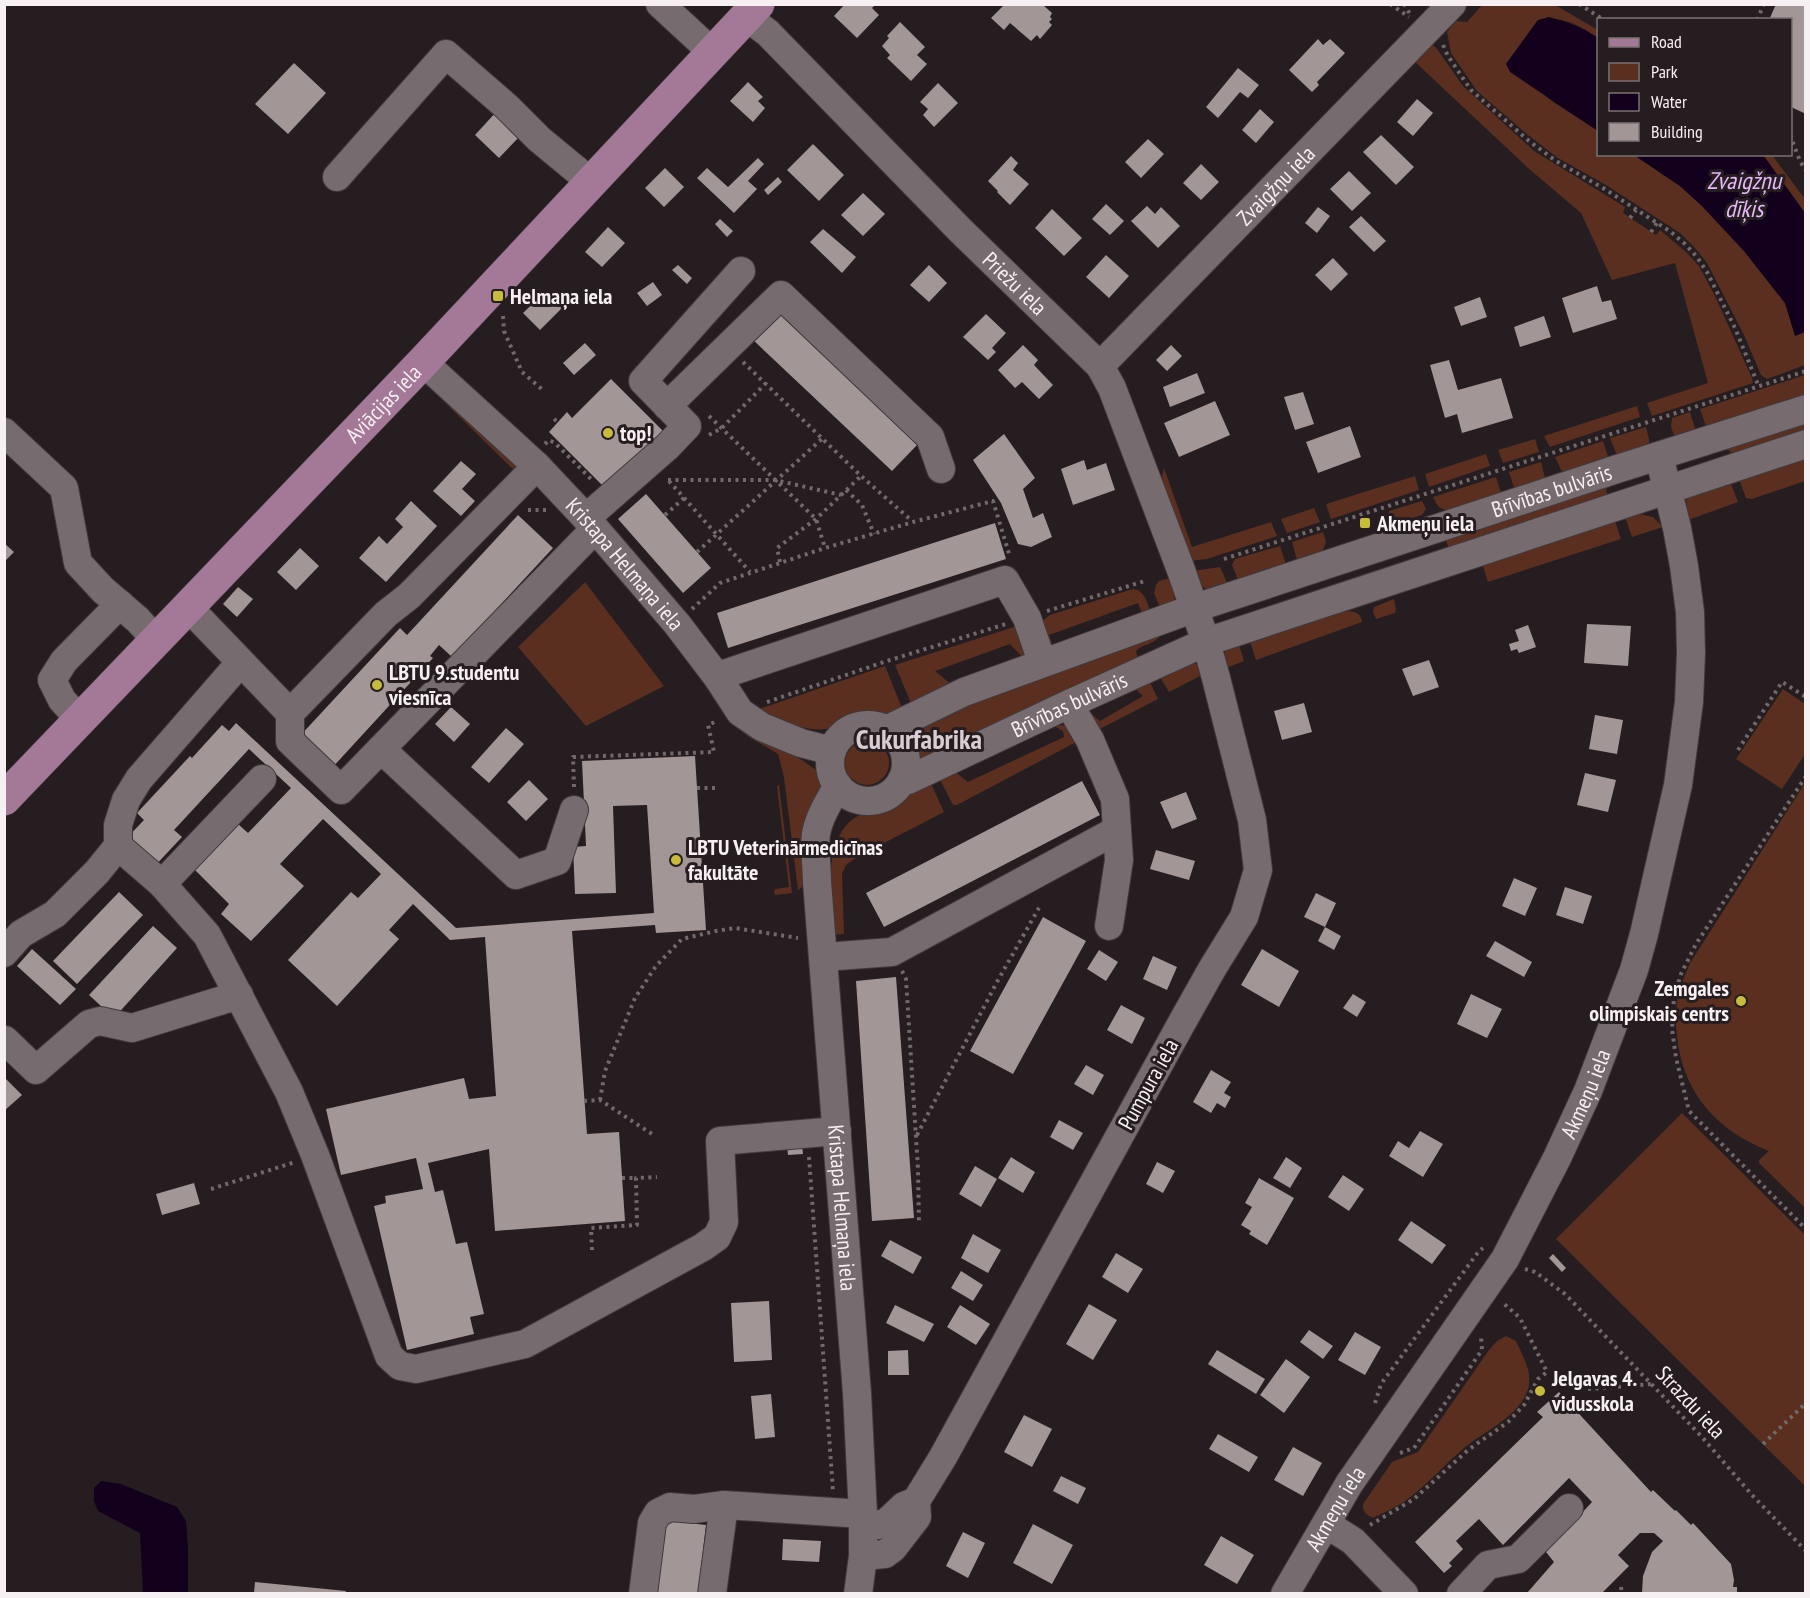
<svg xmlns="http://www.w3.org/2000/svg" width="1810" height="1598" font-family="'PT Sans Narrow',sans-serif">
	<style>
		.green { fill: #5a2f20 }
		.water { fill: #12001c }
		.building { fill: #a29696 }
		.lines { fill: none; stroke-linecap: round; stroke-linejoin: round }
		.minor-casing { stroke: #413a3c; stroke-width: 30 }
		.major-casing { stroke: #413a3c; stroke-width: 34 }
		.path { stroke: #71696b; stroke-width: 4; stroke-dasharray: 3 4.5; stroke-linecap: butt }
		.minor { stroke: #766b6f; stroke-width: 28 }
		.major { stroke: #a47897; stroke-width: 33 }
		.poi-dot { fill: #c7bb3c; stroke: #251d1f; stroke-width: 2 }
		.labels { text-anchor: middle; stroke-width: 6; stroke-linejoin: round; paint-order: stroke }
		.street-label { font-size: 22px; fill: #f6f0f2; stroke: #251d1f }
		.poi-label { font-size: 22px; font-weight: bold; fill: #f6f0f2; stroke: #251d1f; text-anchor: start }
		.water-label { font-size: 24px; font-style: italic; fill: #e6b8fc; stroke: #251d1f }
		.district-label { font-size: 28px; font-weight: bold; fill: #d9cdd1; stroke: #251d1f }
	</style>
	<rect width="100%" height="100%" fill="#251d1f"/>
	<path class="green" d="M1483,4L1555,5L1598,30V38C1581,26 1559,14 1538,20L1506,64L1553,102L1598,131V154L1634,155L1680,186L1702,206L1744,251L1785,303L1795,335L1805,332V365L1767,379L1761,375L1744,335L1707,263L1696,249L1680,233L1606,185L1558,158L1528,135L1477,91L1451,53L1447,32L1455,21L1467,22Z
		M1429,41L1437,49L1463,86L1534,151L1625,207L1623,213L1656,235L1660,230L1686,252L1699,266L1715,296L1752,378L1753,383L1652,416L1647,403L1708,383L1675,263L1612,280L1581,213L1528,168L1413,60Z
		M1763,155H1772L1805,199V213Z
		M1805,375V400L1709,435L1700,409Z
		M438,390L516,463L519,475L433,391Z
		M1637,406L1640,417L1550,447L1544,436Z
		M1690,412L1698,438H1675L1671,427L1672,418Z
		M1805,417V437L1733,460L1730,451L1725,449Z
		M1646,427L1649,439V447L1618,458L1610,438Z
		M1535,439L1539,452L1503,463L1498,450Z
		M1603,441L1610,463L1565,473L1561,470L1555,457Z
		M1486,454L1490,466L1429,487L1425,474Z
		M1805,456V481L1752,499L1746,498L1737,474Z
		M1541,462L1545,478L1542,484L1517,490L1513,485L1509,472Z
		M1164,468L1192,547L1271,522L1277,536L1207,559L1190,561L1164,486L1162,476Z
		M1415,476L1419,490L1331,519L1326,504Z
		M1728,476L1738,502L1688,520L1686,497Z
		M1496,477L1501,493L1448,510C1439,510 1437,505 1433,497Z
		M1613,484L1606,489L1608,497L1450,551L1444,535Z
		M1422,501L1426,509L1422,515L1391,524L1388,518L1389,511Z
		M1314,508L1320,522L1287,533L1281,519Z
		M1631,512L1653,517L1663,527L1632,537L1624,514Z
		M1614,518L1621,539L1488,582L1481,560Z
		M1323,532L1326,542L1322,552L1297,560L1292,542Z
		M1280,546L1285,561L1283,568L1239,582L1232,565L1235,559Z
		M1220,567L1228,585C1206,594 1204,592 1193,571Z
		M1174,577C1177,596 1179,600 1161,610L1154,593L1156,585L1159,581Z
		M585,582L664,686L586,726L518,647Z
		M1133,589C1146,591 1147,603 1151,614L1144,618L1138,603L1049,635L1054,649L1047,648L1042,621L1050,615Z
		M1394,599L1396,609L1395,613L1376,619L1373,612L1374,607Z
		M1349,611C1357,612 1361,614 1362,622L1256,660L1250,642L1315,617Z
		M1014,627C1027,635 1025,645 1024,659L1010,644L935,671L952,685L913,708L895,665Z
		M1157,633L1159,637C1153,645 1142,644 1136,651L1139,663L916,768C915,753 911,741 903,729Z
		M1238,641L1244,661L1224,669L1225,650Z
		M1192,662L1200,666L1202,675L1169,692L1157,672Z
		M885,666L904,713C898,714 892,717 886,717C878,718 870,714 862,715C850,717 842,725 831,728C809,734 777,720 759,709Z
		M1147,676L1158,699L1092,733L1086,709L1100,721L1143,696L1130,684Z
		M1783,689L1805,704V754L1782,789L1736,759Z
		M732,721L802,760L817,771L823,781L824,788L804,882L801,888L798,890L784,777L778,754L749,737L733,725Z
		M1060,725L1071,726L1082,739L957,805H953L938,776L954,771L968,782L1064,737L1063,731L1054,726Z
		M845 763a22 22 0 1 1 44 0a22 22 0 1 1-44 0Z
		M929,779L944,812L857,857L846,865L842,874L844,934L831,935C831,900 822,838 856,817C867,810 880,811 891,806C899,802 902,796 909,791C914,786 922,783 929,779Z
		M1805,783V1208L1759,1163V1160L1769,1151C1717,1131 1682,1092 1677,1035C1675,1021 1675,1007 1679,993C1681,983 1686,973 1690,963Z
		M779,785L792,893L776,895L774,893L775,889L789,887L777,786Z
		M1682,1113L1805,1235V1486L1556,1239Z
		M1506,1336L1516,1341C1523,1357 1533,1372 1528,1389C1520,1416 1485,1431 1464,1448C1445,1464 1429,1483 1409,1498C1399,1506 1385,1512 1373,1518C1366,1515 1363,1512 1363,1504L1392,1462L1418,1452L1489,1350L1497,1341Z"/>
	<path class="water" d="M1549,17C1567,22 1583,27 1598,38V131L1510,72L1506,64L1538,20Z
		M1634,155H1763L1805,213V332L1795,336L1785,303L1744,251L1702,206L1680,186Z
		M101,1481L121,1484L177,1507L186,1521L188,1549V1593H143L140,1533L98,1511L94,1501V1488Z"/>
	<path class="building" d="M845,4H876L872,8L879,15L857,38L834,16Z
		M1776,4H1806V114L1791,107V42L1792,39L1791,38V20H1769Z
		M1004,5H1043L1052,13L1050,17L1052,19L1049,22L1052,25L1040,39L1037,35L1031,41L1010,23L1004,30L991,18Z
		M900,22L925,47L917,55L927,64L911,81L887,58L890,55L882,46L889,38L887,36Z
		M1318,39L1323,45L1330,39L1345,53L1317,82L1319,85L1312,92L1289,70Z
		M294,63L326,93L288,134L255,104Z
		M1238,68L1259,85L1248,98L1240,92L1218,118L1206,107Z
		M748,82L763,97L758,101L765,108L753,122L730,101Z
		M938,83L958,103L934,127L923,115L928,109L920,102Z
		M1417,99L1433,113L1413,136L1397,122Z
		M1260,109L1274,122L1256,143L1242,130Z
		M497,111L522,134L499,158L475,135Z
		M1381,135L1414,167L1396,185L1363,152Z
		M1148,139L1164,154L1141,178L1125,162Z
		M813,144L844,175L819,201L787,170Z
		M1011,156L1018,163L1013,170L1029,184L1010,205L997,192L998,191L988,181Z
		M758,158L764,164L748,181L757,189L734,213L697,178L707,168L728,187Z
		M1201,164L1219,182L1201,200L1183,183Z
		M665,168L684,187L664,207L645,188Z
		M1349,171L1371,193L1352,211L1330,189Z
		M778,177L782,182L768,195L764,190Z
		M863,193L885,214L863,236L841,215Z
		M1106,204L1124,221L1110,235L1092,219Z
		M1147,206L1155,214L1161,207L1180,226L1158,248L1131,221Z
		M1318,207L1330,216L1317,233L1305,223Z
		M1052,209L1082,238L1064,256L1035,228Z
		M1361,216L1386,241L1374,252L1349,227Z
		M720,219L733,231L727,237L715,224Z
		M608,227L625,243L602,267L585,252Z
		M823,229L856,257L842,273L810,242Z
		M1106,255L1129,276L1109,298L1086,277Z
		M1333,258L1348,274L1331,291L1315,275Z
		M678,265L692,278L687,284L672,270Z
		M929,265L947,283L929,302L910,285Z
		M653,282L662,295L647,306L637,293Z
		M1597,286L1602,302L1611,300L1617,319L1573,333L1562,298Z
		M546,291L562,308L540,330L523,313Z
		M1480,297L1487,317L1461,326L1454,307Z
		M776,311L917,445L892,471L751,338Z
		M986,314L1006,333L992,348L996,352L988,360L963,337Z
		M1544,316L1551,337L1520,347L1514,327Z
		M585,343L596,355L574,375L563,363Z
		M1023,345L1038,360L1034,365L1053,385L1039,399L1022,382L1015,388L998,370Z
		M1171,345L1182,356L1167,371L1156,360Z
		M1449,360L1458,390L1501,378L1513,418L1462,433L1457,414L1445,418L1430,365Z
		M1197,373L1205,393L1170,407L1163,387Z
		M611,379L667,435L606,489L549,432L567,412L572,418Z
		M1303,392L1314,424L1295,430L1284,397Z
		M1215,401L1230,435L1179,457L1164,423Z
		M1350,426L1361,457L1318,473L1306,442Z
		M1004,434L1035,478L1023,489L1033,518L1043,513L1052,537L1031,547L1018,544L1001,503L973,460Z
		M1084,460L1087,470L1106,463L1115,490L1073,505L1061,469Z
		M461,461L476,474L462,489L475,501L461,516L433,491Z
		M646,494L711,568L683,593L618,519Z
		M411,501L437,526L386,582L359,558L379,536L387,544L403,527L395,519Z
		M518,515L553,548L452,657L439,645L430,656L433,658L331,769L298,738L400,628L407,635Z
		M995,523L1006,559L728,648L717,613Z
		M4,543L14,552L4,562Z
		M300,548L319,566L296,590L277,572Z
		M238,587L253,599L237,617L223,604Z
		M1587,624L1631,626L1628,666L1584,663Z
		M1528,625L1536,647L1519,653L1517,649L1511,651L1509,644L1519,641L1515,630Z
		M1429,660L1439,687L1413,696L1402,669Z
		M1304,703L1312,732L1282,740L1274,711Z
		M451,707L470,724L454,742L435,724Z
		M1595,715L1623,720L1617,754L1589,749Z
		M236,723L456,928L654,913L647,805L613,806L616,893L575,894L573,847L586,846L582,761L695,756L706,930L656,933L655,925L572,931L587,1134L619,1132L625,1221L495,1231L489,1149L428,1163L435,1192L443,1190L456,1244L467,1242L484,1314L470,1317L474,1334L407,1350L374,1206L386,1203L385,1196L423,1189L416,1158L341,1175L326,1109L464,1078L469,1099L496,1096L485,937L450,940L413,904L389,930L399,939L337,1006L288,960L351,892L358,898L381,874L323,819L280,864L304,886L251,941L221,914L229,904L195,870L238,824L248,833L291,788L249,749L174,830L182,837L152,869L123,842L144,820L137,813L190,756L192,758L222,725L229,731Z
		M506,728L524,744L489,783L471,767Z
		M1585,773L1616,780L1608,812L1577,805Z
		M529,780L548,799L526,821L507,802Z
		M1082,781L1100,815L884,927L866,893Z
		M1186,792L1197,819L1172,829L1160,802Z
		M1156,850L1195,861L1189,880L1150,869Z
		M1514,878L1537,888L1525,916L1502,906Z
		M1565,887L1592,896L1583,924L1556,915Z
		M119,892L143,915L77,984L53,961Z
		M1316,893L1336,903L1325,927L1304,917Z
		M1043,917L1086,941L1013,1074L970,1051Z
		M153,926L177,948L114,1018L89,995Z
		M1325,927L1341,936L1334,950L1318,941Z
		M1495,941L1532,962L1524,977L1486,956Z
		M32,949L76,989L60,1005L17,966Z
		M1262,949L1299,971L1279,1007L1241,985Z
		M1099,950L1118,962L1106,981L1087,969Z
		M1153,956L1177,967L1167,990L1143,979Z
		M896,977L914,1218L872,1221L856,981Z
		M1353,994L1366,1002L1357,1017L1343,1008Z
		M1471,994L1502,1009L1487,1038L1457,1024Z
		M1121,1005L1145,1018L1132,1044L1107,1030Z
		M1086,1065L1104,1075L1093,1095L1074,1084Z
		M1211,1070L1231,1082L1224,1093L1231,1097L1225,1108L1217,1103L1211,1113L1193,1102Z
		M4,1077L22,1095L4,1111Z
		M1059,1120L1083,1133L1073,1150L1050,1137Z
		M1420,1131L1443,1144L1423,1177L1389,1156L1398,1141L1409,1148Z
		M802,1145L803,1154L788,1155L787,1146Z
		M1011,1157L1035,1172L1023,1193L998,1178Z
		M1286,1157L1302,1168L1290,1188L1273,1178Z
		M1157,1162L1175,1171L1163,1193L1146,1184Z
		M975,1166L997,1179L981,1207L959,1194Z
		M1343,1175L1364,1189L1349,1211L1328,1197Z
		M1259,1178L1294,1198L1267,1245L1249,1234L1251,1231L1241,1225L1252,1207L1245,1203Z
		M194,1183L200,1204L162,1215L156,1194Z
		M1411,1221L1446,1245L1432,1264L1398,1240Z
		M973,1234L1001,1250L988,1273L961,1258Z
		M890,1240L922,1257L913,1274L881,1256Z
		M1116,1253L1143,1269L1128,1293L1102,1277Z
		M1553,1254L1566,1268L1562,1272L1549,1258Z
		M961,1271L983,1285L973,1301L951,1288Z
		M769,1301L772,1360L734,1362L731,1303Z
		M1089,1304L1117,1320L1093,1360L1066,1344Z
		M895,1305L934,1324L924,1342L886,1323Z
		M960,1305L990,1324L976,1345L947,1327Z
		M1309,1330L1333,1346L1323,1359L1300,1342Z
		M1355,1332L1381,1347L1365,1375L1338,1360Z
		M908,1350L909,1375H888V1351Z
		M1217,1350L1265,1379L1256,1394L1208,1364Z
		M1286,1359L1310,1377L1284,1413L1260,1395Z
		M1559,1392L1651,1492L1653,1490L1675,1511L1676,1510L1691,1525L1693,1523L1731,1564L1734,1580L1733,1587H1737V1593H1642L1643,1576L1652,1552L1663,1541L1654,1533H1640L1618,1555L1629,1566L1602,1593H1527L1554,1562L1546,1552L1592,1502L1569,1478L1503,1545L1479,1519L1456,1541L1463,1549L1449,1563L1452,1566L1444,1573L1415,1542L1543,1417L1537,1412Z
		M771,1394L775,1437L755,1439L751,1396Z
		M1024,1415L1052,1429L1032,1467L1004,1452Z
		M1218,1434L1258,1457L1249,1472L1209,1449Z
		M1293,1447L1322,1463L1303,1496L1274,1480Z
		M1061,1476L1086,1488L1078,1504L1053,1491Z
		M663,1520L706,1525L698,1593H654Z
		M1033,1524L1073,1545L1052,1584L1013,1563Z
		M963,1532L985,1543L968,1578L946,1566Z
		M1221,1536L1254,1555L1237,1584L1204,1565Z
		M783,1539L821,1541L819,1562L782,1560Z
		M255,1582L346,1591L345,1593H254Z"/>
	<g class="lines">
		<defs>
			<g id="minor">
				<path d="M660,4L712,52"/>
				<path id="s1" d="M747,17L768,33L960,230L1100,366L1112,388L1181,570L1206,642L1216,678L1252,820L1258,870L1244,917L1212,969L1180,1026L943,1457L916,1501L904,1506L887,1522L878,1525L863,1526"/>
				<path d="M337,177L446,54L507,107L539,139L591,182"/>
				<path id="s2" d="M423,362L537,466L586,518L677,624L718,678L740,712L762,727L801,743L832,751"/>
				<path id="s3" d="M1100,366L1452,4"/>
				<path d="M667,406L781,295L930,437L941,469"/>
				<path d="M4,432L64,488L78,563L103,590L138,620L156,640"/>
				<path d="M586,518L667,447L687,426L643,381L741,271"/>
				<path d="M188,607L290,713L386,614L409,596L537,466"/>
				<path d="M718,678L727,673L1005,580L1027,618L1042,662"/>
				<path d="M1069,704L1090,740L1115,799L1119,860L1109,926"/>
				<path d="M290,713V741L341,790L595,529"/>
				<path d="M80,720L62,700L52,680L64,661L120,604"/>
				<circle cx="868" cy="763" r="38"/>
				<path id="s4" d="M886,730L964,692L1195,608L1614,470L1806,409"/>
				<path d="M381,749L516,875L557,861L574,810"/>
				<path d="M262,779L162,884L207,935L289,1092L315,1155L389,1356L400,1366L416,1369L525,1344L703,1247L717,1237L724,1222L720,1141L837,1131"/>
				<path id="s5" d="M902,780H908L1069,704L1206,642L1806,444"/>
				<path id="s6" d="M838,786C829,801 819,817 816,834C814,847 817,868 817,882L857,1393L863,1514V1556L858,1594"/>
				<path d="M118,846L162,884"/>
				<path d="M4,953L21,934L55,914L97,872L118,846V825L126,800L139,779L240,663"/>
				<path d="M824,957L892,952L1117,830"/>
				<path d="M5,1040L36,1070L89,1024L100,1021L132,1028L239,995"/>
				<path d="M1326,1524L1353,1541L1404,1594"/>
				<path d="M863,1556L885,1554L893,1548L917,1517L916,1501"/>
				<path d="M643,1594L652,1523L658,1513L670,1507L694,1509L724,1505L863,1514"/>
				<path d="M712,1594L724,1505"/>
				<path id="s7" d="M1285,1594L1349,1484L1505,1259L1557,1158L1588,1091L1634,970L1644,934L1678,785L1689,702L1691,653L1690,612L1684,566L1677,528L1659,456"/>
				<path d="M1461,1594L1488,1565L1518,1559L1569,1508"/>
			</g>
			<g id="major">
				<path id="s8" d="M4,799L423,362L758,4"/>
			</g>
		</defs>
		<use href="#minor" class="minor-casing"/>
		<use href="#major" class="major-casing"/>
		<path class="path" d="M1390,4L1409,17
			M1404,4L1410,14
			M1579,4L1604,20
			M1757,20L1764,4
			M1443,45L1448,56L1471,90L1529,141L1556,161L1603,188L1671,232L1685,244L1697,257L1707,272L1735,328L1759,387
			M1790,135L1800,161L1806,171
			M1630,218L1636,210
			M1651,232L1657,223
			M503,316L504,331L522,372L544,391
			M743,362L861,476L912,521
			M709,416L816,519L825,548
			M554,419L558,422
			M709,435L722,428L766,383
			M545,444L549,440L555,443L594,482
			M668,480H775L841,495
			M669,481L750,572
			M846,490L862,505L874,534
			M528,510H547
			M665,515L684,498
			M697,552L823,438
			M1224,559L1806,371
			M780,562L777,548L816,519L861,476
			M692,609L720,583L825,548L913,522L993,501L1010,557
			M1047,611L1145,581
			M767,702L887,661L1006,624
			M1738,750L1782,682L1806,697
			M1806,776L1696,944L1681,974L1674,997L1672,1029L1676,1058L1689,1111L1806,1229
			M574,787L573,757L714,752L708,725L717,721
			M697,788H718
			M902,971L906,979L918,1169L919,1221
			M600,1100L605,1071L635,998L656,966L682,939L716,931L735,928L798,938
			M584,1101L600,1100L655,1136
			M917,1135L997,982L1040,906
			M809,1157L833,1491
			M622,1178H636
			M211,1189L295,1162
			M592,1250L591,1228L637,1225L636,1178L657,1177
			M1525,1269L1535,1272L1565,1294L1702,1437L1752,1495L1806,1551
			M1588,1389L1652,1384
			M1375,1403L1381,1384L1479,1251L1483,1248
			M1763,1444L1806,1403
			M1400,1453L1414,1448L1482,1350L1481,1337
			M1370,1525L1414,1499L1468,1450L1508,1422L1524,1405L1538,1379L1547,1372L1520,1318L1502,1302
			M1621,1587L1622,1594"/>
		<use href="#minor" class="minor"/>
		<use href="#major" class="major"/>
	</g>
	<g class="poi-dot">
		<rect x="492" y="290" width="12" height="12" rx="3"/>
		<circle cx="608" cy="433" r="6"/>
		<rect x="1359" y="517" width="12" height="12" rx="3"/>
		<circle cx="377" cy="685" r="6"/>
		<circle cx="676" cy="860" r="6"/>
		<circle cx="1741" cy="1001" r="6"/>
		<circle cx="1540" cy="1391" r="6"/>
	</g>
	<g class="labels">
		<g class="street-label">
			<text dy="8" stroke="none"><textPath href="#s3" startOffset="252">Zvaigžņu iela</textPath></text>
			<text dy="8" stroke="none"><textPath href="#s1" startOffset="378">Priežu iela</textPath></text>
			<text dy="8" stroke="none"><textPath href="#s8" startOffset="548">Aviācijas iela</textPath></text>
			<text dy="8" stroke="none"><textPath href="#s4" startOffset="708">Brīvības bulvāris</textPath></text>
			<text dy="8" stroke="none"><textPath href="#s2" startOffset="286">Kristapa Helmaņa iela</textPath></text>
			<text dy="8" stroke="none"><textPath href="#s5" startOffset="184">Brīvības bulvāris</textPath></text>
			<text transform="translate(1148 1084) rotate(-61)" y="8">Pumpura iela</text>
			<text dy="8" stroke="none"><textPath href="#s7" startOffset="585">Akmeņu iela</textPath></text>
			<text dy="8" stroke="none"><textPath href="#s6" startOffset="428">Kristapa Helmaņa iela</textPath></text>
			<text transform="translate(1691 1402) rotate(47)" y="8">Strazdu iela</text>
			<text dy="8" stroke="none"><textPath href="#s7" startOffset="99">Akmeņu iela</textPath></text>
		</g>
		<g class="poi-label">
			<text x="510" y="304">Helmaņa iela</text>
			<text x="620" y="441">top!</text>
			<text x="1377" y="531">Akmeņu iela</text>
			<text x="389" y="680">LBTU 9.studentu<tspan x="389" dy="25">viesnīca</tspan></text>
			<text x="688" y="855">LBTU Veterinārmedicīnas<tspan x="688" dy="25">fakultāte</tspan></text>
			<text x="1729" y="996" text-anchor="end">Zemgales<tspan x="1729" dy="25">olimpiskais centrs</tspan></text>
			<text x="1552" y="1386">Jelgavas 4.<tspan x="1552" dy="25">vidusskola</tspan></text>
		</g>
		<g class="water-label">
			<text x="1744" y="189">Zvaigžņu<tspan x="1744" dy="28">dīķis</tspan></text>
		</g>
		<g class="district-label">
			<text x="919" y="749">Cukurfabrika</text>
		</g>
	</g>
	<rect width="1810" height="1598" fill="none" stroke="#f6f0f2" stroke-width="12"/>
	<rect x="1597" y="18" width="195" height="138" fill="#251d1f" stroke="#797173" stroke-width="1.5"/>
	<rect x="1609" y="38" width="30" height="9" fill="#a47897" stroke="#797173" stroke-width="1.5"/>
	<text x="1651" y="48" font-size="18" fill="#f6f0f2">Road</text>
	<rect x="1609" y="63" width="30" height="18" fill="#5a2f20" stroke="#797173" stroke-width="1.5"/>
	<text x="1651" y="78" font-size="18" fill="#f6f0f2">Park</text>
	<rect x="1609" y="93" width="30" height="18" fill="#12001c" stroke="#797173" stroke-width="1.5"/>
	<text x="1651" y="108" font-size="18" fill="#f6f0f2">Water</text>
	<rect x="1609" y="123" width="30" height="18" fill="#a29696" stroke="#797173" stroke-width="1.5"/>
	<text x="1651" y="138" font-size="18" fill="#f6f0f2">Building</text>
</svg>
